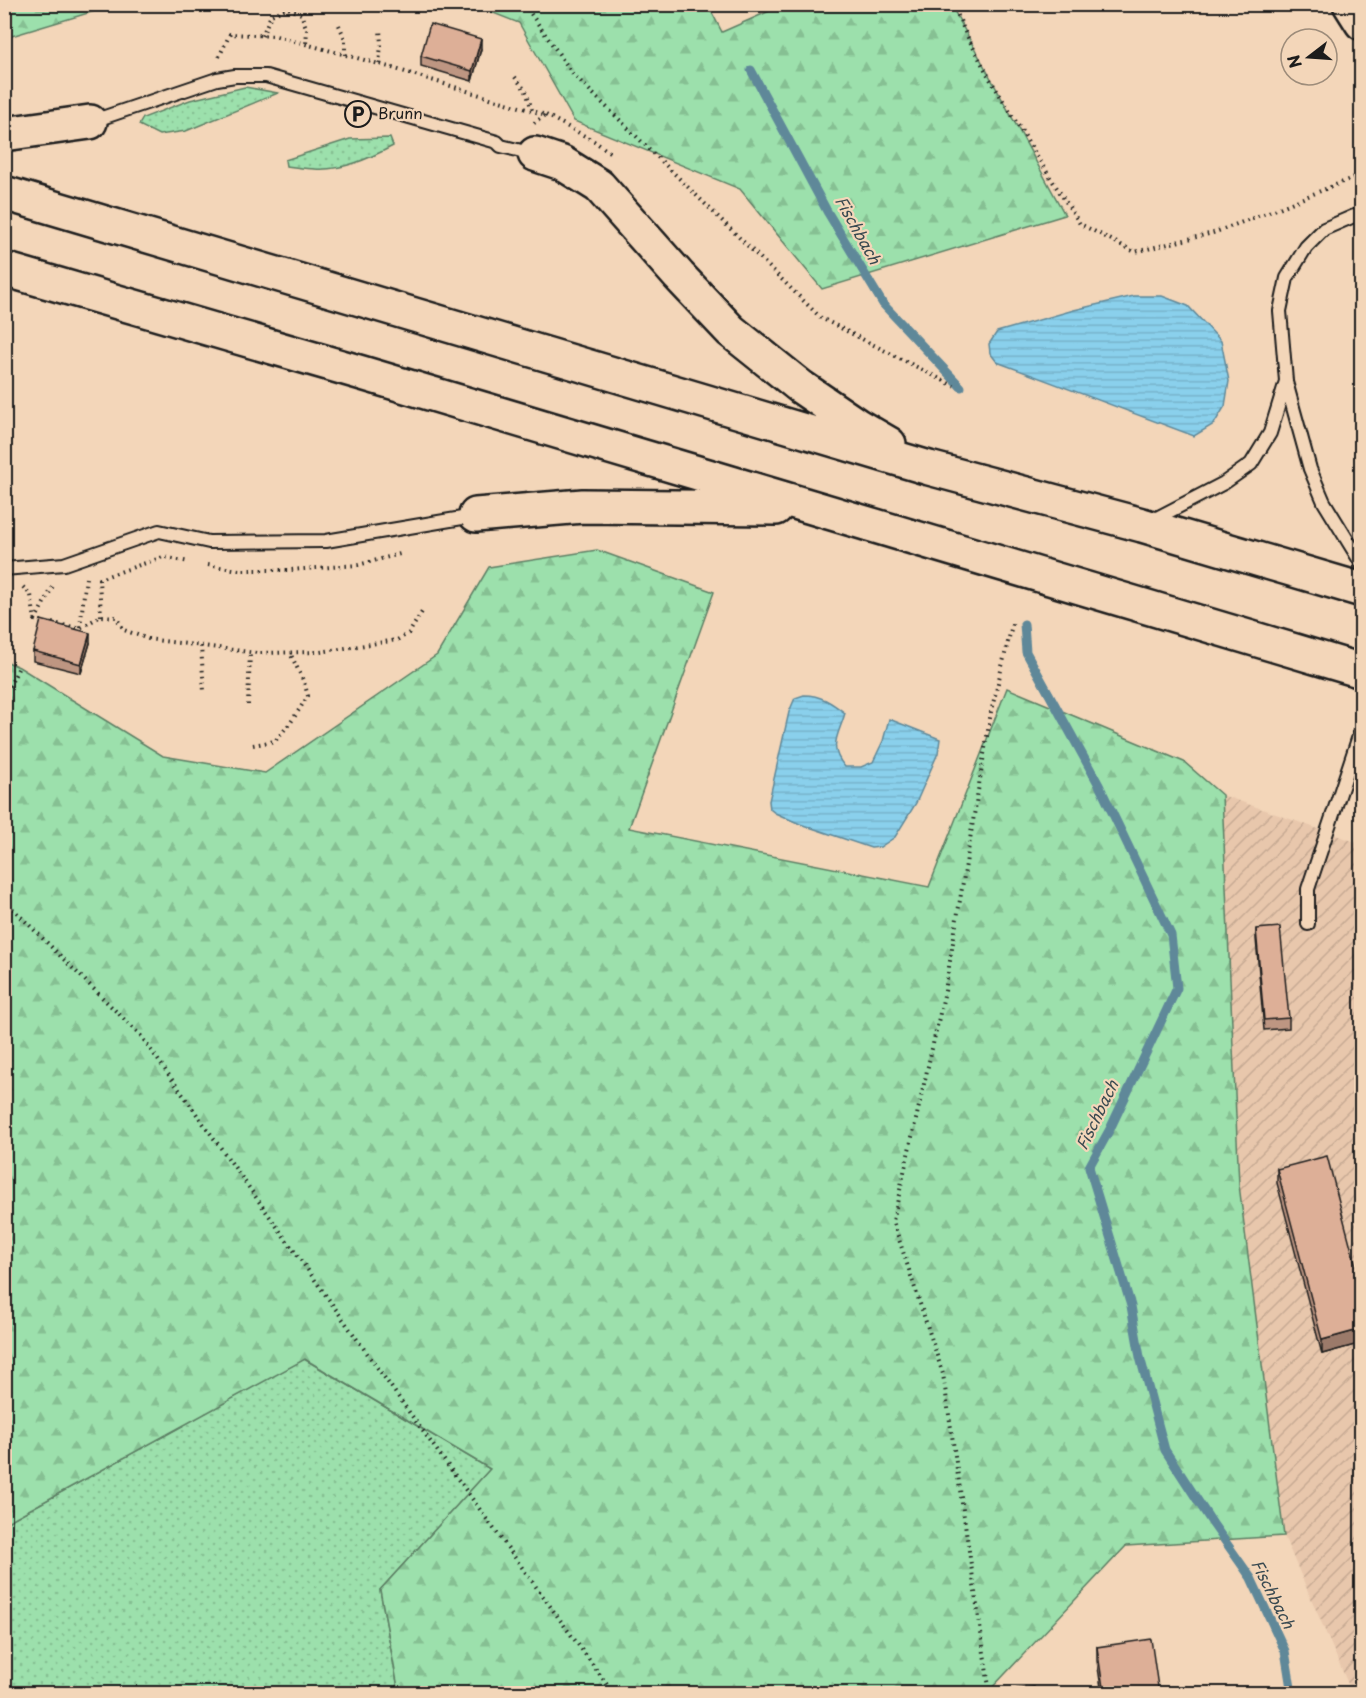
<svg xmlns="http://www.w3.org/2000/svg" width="1366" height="1698" font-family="'Playpen Sans',sans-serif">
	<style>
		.industrial { fill: url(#industrial-furrows) }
		.grass { fill: url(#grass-dots); stroke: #5c7e64; stroke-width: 1.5 }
		.forest { fill: url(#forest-firs); stroke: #5c7e64; stroke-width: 1.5 }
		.water { fill: url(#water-rules); stroke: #5e8899; stroke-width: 1.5 }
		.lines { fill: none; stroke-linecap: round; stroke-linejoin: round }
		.stream { stroke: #5e8899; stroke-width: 9 }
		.service-casing { stroke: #1c1c1c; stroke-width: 16 }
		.secondary-casing { stroke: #1c1c1c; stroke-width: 38 }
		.motorway-casing { stroke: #1c1c1c; stroke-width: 38 }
		.path { stroke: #1c1c1c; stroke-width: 4; stroke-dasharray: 1.5 4.5; stroke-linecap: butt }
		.service { stroke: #f3d6b9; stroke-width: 12 }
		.secondary { stroke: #f3d6b9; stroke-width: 33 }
		.motorway { stroke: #f3d6b9; stroke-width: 33 }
		.wall { fill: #be9682; stroke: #1c1c1c; stroke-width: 1.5 }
		.shaded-wall { fill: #9b7a6a; stroke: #1c1c1c; stroke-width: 1.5 }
		.building { fill: #ddaf97; stroke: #1c1c1c; stroke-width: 1.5 }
		.labels { text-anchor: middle; stroke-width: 4.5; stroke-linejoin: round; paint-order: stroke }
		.poi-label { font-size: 15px; fill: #1c1c1c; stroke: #f3d6b9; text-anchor: start }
		.water-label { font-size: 16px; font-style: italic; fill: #384950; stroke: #f3d6b9 }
	</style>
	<defs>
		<pattern id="industrial-furrows" width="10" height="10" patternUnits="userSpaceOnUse" patternTransform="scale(1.5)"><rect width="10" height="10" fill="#e8c7ac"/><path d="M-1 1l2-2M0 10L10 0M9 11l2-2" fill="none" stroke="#c6aa93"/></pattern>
		<pattern id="grass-dots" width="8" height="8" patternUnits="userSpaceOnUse" patternTransform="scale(1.5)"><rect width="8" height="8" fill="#9ce0ac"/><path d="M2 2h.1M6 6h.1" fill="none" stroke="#86c093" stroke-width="1.8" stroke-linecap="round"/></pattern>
		<pattern id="forest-firs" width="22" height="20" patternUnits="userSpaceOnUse" patternTransform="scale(1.5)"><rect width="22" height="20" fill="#9ce0ac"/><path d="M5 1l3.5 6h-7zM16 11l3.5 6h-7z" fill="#86c093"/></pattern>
		<pattern id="water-rules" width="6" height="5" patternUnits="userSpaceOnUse" patternTransform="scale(1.5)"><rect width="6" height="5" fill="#8ad0ec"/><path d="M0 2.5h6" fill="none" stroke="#76b2ca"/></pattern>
	</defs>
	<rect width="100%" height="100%" fill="#f3d6b9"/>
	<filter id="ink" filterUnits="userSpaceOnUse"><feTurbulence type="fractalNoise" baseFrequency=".0167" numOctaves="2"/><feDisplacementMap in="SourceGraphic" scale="12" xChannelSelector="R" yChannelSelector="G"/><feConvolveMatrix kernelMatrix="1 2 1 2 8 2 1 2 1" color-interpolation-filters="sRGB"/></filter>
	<g filter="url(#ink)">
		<path class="industrial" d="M1222,795L1361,844V1693H1352L1284,1536L1239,1185Z"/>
		<path class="grass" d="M245,87L278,93L186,131L159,135L139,125L143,118L190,100Z
			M390,138L393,146C370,158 342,171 315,169C305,169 296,167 286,166L285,160L350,139Z
			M304,1359L490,1469L380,1590L399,1693L5,1694V1523Z"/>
		<path class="forest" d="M5,4H115V5L5,38Z
			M473,5H708L722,32L783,5H951L1065,215L822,289L740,189L574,121L519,23Z
			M597,550L714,592L629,828L929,887L1007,688L1184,762L1222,795L1239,1185L1284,1536L1126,1546L987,1693H399L380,1590L490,1469L305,1359L5,1523V661L19,667L163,756L265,773L437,655L489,567Z"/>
		<path class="water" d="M1134,296H1162L1188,306L1221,341L1229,381L1225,406L1214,424L1194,436L997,362L990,353L989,344L997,332L1074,310Z
			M804,695C821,695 832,703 845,713C839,735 827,746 845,767H861L873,762L883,741L889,719L940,739L938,753L916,803L895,837L880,847L871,848L800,824L775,813L770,809L769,801L789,712L795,698Z"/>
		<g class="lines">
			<path class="stream" d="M751,70L828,213L883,304L961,387
				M1024,624L1026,652L1099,785L1171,935L1177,988L1110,1129L1089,1167L1131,1306L1140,1357L1165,1450L1213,1524L1251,1578L1285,1651L1292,1694"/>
			<defs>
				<path id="service" d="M90,122L217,79L235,76H266L497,142L501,146L534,154
					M1286,382L1310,469L1324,502L1362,564
					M1149,522L1224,483L1251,464L1270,433L1286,381L1280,311L1287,278L1306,247L1324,229L1354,216H1362
					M4,569L64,564L159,531L209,542L326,541L474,516
					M1308,924V889L1362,727"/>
				<path id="secondary" d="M1350,4L1362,23"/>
				<path id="motorway" d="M4,134L90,122
					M535,154L562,163L599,186L679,276L731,331L801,387L858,426L889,444
					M4,193L929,468L1142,525L1362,590
					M4,269L362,373L1362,671
					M476,515L583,506L776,508"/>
			</defs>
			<use href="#service" class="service-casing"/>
			<use href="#secondary" class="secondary-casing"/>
			<use href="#motorway" class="motorway-casing"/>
			<path class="path" d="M524,4L573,74L821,318L954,386
				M953,4L965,32L990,79L1043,166L1080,224L1135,252L1213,233L1274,210L1362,174
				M339,25L345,39V55
				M262,36L271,15L288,8L301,14L307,30L306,44
				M219,57L230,34L276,36L379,64L546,115L534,123
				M379,64L381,45L380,29
				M515,77L526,91L532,110
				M546,115L594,141L612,154
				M208,565L239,570H290L358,565L400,554
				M23,587L31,595L35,620L45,622
				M101,616L99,579L163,557L189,562
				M35,620L53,586
				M52,623L80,628L101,616L116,617L124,630L148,639L257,653L320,652L397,640L409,633L422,612
				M80,627L86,578
				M201,646L204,691
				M4,697L19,667
				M248,705L250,652
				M253,745L275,741L291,722L308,696L304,682L290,653
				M4,900L141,1036L409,1412L614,1694
				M990,1694L943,1374L893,1221L945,991L991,712L1013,621"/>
			<use href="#service" class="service"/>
			<use href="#secondary" class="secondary"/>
			<use href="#motorway" class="motorway"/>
		</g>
		<path class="wall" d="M481,49L472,81L421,66V56Z
			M90,643L81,673L33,661V651Z
			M1256,929L1289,1018V1028L1264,1030L1256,939Z
			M1277,1169L1362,1289V1343L1322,1354L1277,1183Z
			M1097,1647L1159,1694H1102L1097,1661Z"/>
		<path class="shaded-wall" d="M481,39V49L472,81V71Z
			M90,633V643L81,673V664Z
			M1362,1329V1343L1322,1354V1340Z"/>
		<path class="building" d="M430,24L481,39L472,71L421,56Z
			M41,620L90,633L81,664L33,651Z
			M1280,927L1289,1018L1264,1020L1256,929Z
			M1327,1156L1362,1289V1329L1322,1340L1277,1169Z
			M1151,1639L1159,1694H1104L1097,1647Z
			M1034,1687L1035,1694H1018L1017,1689Z"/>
	</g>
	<defs>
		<symbol id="parking-ring" viewBox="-11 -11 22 22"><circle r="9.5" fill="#f3d6b9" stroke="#1c1c1c" stroke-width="1.5"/><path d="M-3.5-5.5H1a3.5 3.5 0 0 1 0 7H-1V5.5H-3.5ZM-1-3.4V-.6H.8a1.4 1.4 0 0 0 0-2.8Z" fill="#1c1c1c"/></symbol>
	</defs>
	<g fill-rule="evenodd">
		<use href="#parking-ring" x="343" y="99" width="30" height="30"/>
	</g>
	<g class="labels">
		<g class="poi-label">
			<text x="378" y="119">Brunn</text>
		</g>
		<g class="water-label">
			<text transform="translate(858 230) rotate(61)" y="6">Fischbach</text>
			<text transform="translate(1097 1115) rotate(-64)" y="6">Fischbach</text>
			<text transform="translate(1273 1594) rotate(63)" y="6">Fischbach</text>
		</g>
	</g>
	<rect width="1366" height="1698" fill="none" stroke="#f3d6b9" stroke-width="24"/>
	<rect x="12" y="12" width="1342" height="1674" fill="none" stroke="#1c1c1c" stroke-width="2" filter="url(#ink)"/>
	<g transform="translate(1309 57) rotate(253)"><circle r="28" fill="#f3d6b9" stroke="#9d8c7a" stroke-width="1.5"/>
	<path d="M0-4.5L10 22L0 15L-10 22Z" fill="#1c1c1c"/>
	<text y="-9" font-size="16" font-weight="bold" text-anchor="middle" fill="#1c1c1c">N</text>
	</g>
</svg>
